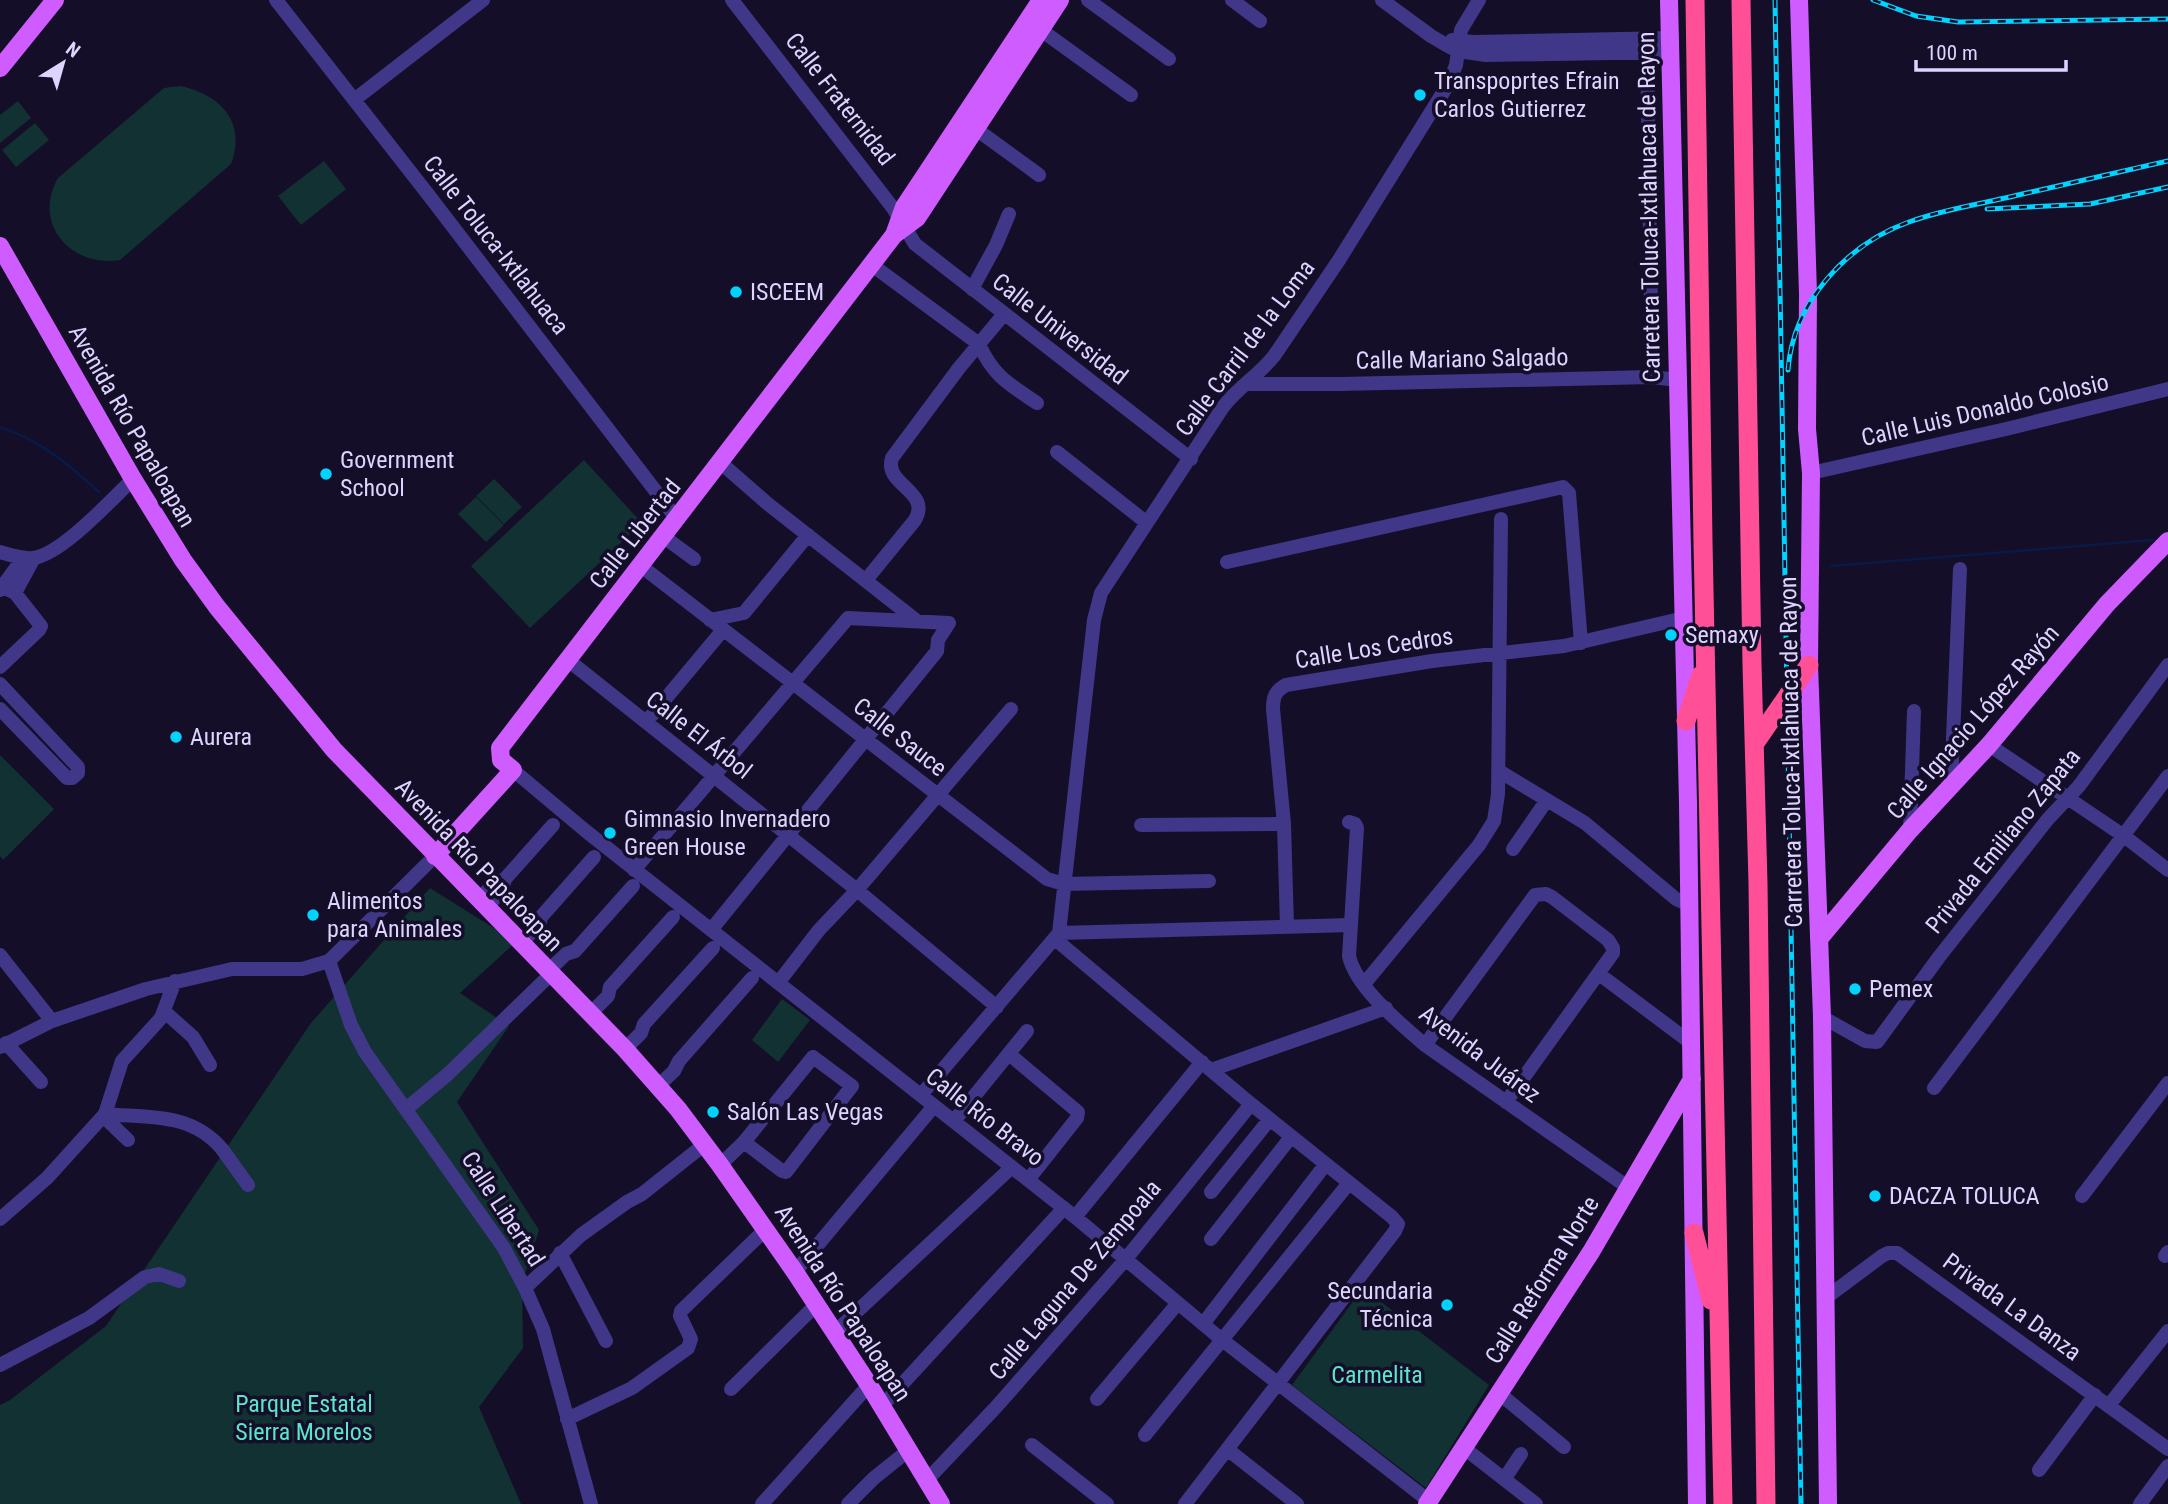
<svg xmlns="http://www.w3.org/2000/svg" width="2168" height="1504" font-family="'Roboto Condensed',sans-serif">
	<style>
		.green { fill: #113132 }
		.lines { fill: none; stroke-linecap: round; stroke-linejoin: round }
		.stream { stroke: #081a47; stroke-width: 2.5 }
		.minor { stroke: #403789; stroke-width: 14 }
		.major { stroke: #ce5cff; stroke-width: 18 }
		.highway { stroke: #ff5097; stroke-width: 19 }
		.rail-casing { stroke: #01d3ff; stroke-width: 5 }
		.rail { stroke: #150e28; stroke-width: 2.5; stroke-dasharray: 8; stroke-linecap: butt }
		.poi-dot { fill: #01d3ff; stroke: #150e28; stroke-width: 2.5 }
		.labels { text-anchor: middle; stroke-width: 7; stroke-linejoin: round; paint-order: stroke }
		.poi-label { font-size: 24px; fill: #ddd5ff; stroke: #150e28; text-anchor: start }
		.street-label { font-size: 24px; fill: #ddd5ff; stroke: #150e28 }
		.park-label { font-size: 24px; fill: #5ae6cd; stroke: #150e28 }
	</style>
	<rect width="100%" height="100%" fill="#150e28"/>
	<path class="green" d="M180,86C220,94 247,122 231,164L120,260C70,268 32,223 58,178L164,88Z
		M18,101L31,118L0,143V115Z
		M35,123L49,140L16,167L2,150Z
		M324,161L346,189L301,225L278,196Z
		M584,460L642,523L530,628L471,566Z
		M494,479L522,507L504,524L476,496Z
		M476,497L504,525L486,542L458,514Z
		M0,755L54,809L3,860L0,856Z
		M430,888L516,942L460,993L509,1026L457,1102L539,1230L522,1283L523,1348L479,1407L521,1504H0V1405L10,1400L106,1326L311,1023Z
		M782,999L810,1020L778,1062L752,1040Z
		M1363,1288L1489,1385L1426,1488L1292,1385Z"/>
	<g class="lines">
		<path class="stream" d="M0,427C41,441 67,463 99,492
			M1831,566L2154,540"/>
		<path class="minor" d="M276,0L427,193L677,519
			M732,0L893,208L915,244L1191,459
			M1088,0L1169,59
			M1232,0L1260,21
			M1382,0L1431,36L1448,46L1458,51L1486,55L1670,52
			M1041,30L1131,95
			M1452,40L1473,42L1670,38
			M1647,40L1652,377
			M354,100L483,0
			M976,129L1039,175
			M872,265L979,344C993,376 1009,384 1037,403
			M972,289L996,245L1009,214
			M1247,384H1341L1652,377L1678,380
			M1057,452L1147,523
			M721,463L768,504L917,621
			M1811,473L2006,429L2168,389
			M664,537L694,559
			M0,552C10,555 22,559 33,558C61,555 111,500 133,479
			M1227,562L1563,487L1569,493L1581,643
			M641,566L1047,879L1064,884L1209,881
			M866,580L915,520C932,491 883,485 892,458L959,368L1004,314
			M0,590L23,558
			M15,593L34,558
			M710,620L744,613L808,535
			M568,660L857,890L997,1007
			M0,667L39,630L41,626L15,593L3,587
			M0,684L78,767V773L72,778H67L0,709
			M646,722L723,630
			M1989,745L2124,836L2168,870
			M513,770L587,832L1075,1217L1221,1339L1429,1501
			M1499,771L1585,823L1676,899L1689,905
			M1951,786L1960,569
			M1349,822L1355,824L1357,828L1349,956C1356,988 1401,1024 1425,1045L1629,1188
			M1141,825L1284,824
			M1910,830L1914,711
			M1513,849L1547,800
			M634,870L848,618L949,623
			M478,900L495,883L505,879
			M486,908L502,890L505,879L553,825
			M1287,927L1284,824L1273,709C1273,697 1275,691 1286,685L1432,661L1564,646L1684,618
			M711,930L937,651L938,640L949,623
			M1059,933L1351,925
			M1055,939L1251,1104L1392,1217L1398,1224L1395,1231L1185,1504
			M521,943L539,925L541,917L594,857
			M0,955L52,1021
			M329,961L351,1025L365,1052L504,1248L525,1288L543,1329L591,1504
			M548,971L566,954L575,951L633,886
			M1599,974L1691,1043
			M778,983L819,930L857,890L1011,709
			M1364,984L1479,845L1494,821L1498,794L1501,519
			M165,1012L193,1037L210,1065
			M590,1014L608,996L610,987L673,917
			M1822,1017L1865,1041L1877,1042L1939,957L2048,819L2079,786L2168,665
			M6,1043L41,1082
			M1425,1045L1535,895L1546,894L1552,897L1608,940L1613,948V953L1506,1102
			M0,1047L52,1021L146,989L232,969H302L329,961L435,856
			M625,1049L641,1033L644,1024L713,948
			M1009,1054L1078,1112L1077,1118L1028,1180
			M1211,1070L1386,1008
			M658,1086L674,1071L679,1061L752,978
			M1934,1088L2168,776
			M921,1095L1059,933L1094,620L1101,593L1223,407C1238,387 1258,376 1274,356L1339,260L1449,83L1456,65L1461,30L1479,0
			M406,1109L448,1074L551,974
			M105,1114C148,1118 191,1112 222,1149C231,1161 239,1173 248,1185
			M103,1116L128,1140
			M954,1121L1027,1031
			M720,1165L744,1142L813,1057L852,1086L786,1172L782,1171L744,1142
			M1211,1192L1270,1119
			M2082,1196L2168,1083
			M1075,1217L1202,1062
			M0,1219L47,1178L105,1114L122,1061L161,1018L175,981
			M1211,1239L1291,1137
			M560,1253L606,1341
			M2165,1256L2168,1252
			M795,1272L934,1106
			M525,1288L581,1235L627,1202L642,1194L705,1144
			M1827,1297L1882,1256L1888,1253H1897L2168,1449
			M1203,1324L1325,1165
			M835,1332L1012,1167
			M0,1365L89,1318L145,1277L159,1274L179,1281
			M731,1389L817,1304
			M1500,1394L1564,1447
			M1097,1399L1178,1303
			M2109,1405L2168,1331
			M882,1406L1064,1208
			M567,1419L632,1388L688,1348L691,1339L680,1316L681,1311L766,1229
			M1145,1435L1349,1183
			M1032,1445L1107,1504
			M1464,1448L1536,1504
			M1227,1449L1297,1504
			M2039,1470L2095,1395
			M1505,1478L1521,1454
			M927,1480L997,1406L1125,1260L1251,1104
			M762,1504L869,1385
			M848,1504L874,1478L909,1450
			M2140,1504L2168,1466"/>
		<path class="major" d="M1669,0L1688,803L1697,1504
			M1799,0L1808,294L1807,429L1811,473L1809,665L1822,1017L1828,1504
			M0,68L55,0
			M894,235L904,207L1041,0
			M0,246L133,479L183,560L217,607L334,750L625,1049L678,1109L720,1165L795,1272L869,1385L941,1504
			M435,856L513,770L501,760L500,748L894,235L917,218L1060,0
			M1819,939L1910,830L1989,745L2107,604L2168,541
			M1427,1504L1591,1252L1692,1079"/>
		<path class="highway" d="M1695,0L1703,542L1723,1504
			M1741,0L1752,664L1758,883L1766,1504
			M1686,721L1701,675
			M1755,743L1809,665
			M1694,1233L1711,1300"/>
		<defs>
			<path id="rail" d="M1775,0L1801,1504
				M1873,0L1916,16L1958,22L2168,19
				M1987,209L2090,204L2168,187
				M1788,370C1793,302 1847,244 1909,222C1944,209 1982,204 2018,195C2068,184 2118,172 2168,161"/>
		</defs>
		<use href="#rail" class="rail-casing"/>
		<use href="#rail" class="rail"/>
	</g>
	<g class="poi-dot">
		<circle cx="1420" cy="95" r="7"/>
		<circle cx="736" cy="292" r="7"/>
		<circle cx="326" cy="474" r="7"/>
		<circle cx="1671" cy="635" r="7"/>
		<circle cx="176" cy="737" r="7"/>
		<circle cx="610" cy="833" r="7"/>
		<circle cx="313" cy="915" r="7"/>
		<circle cx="1855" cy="989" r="7"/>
		<circle cx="713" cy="1112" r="7"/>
		<circle cx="1875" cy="1196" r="7"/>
		<circle cx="1447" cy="1305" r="7"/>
	</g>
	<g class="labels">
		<g class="poi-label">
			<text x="1434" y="89">Transpoprtes Efrain<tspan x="1434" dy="28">Carlos Gutierrez</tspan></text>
			<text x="750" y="300">ISCEEM</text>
			<text x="340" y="468">Government<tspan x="340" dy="28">School</tspan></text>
			<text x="1685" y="643">Semaxy</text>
			<text x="190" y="745">Aurera</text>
			<text x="624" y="827">Gimnasio Invernadero<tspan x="624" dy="28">Green House</tspan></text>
			<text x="327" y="909">Alimentos<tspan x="327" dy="28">para Animales</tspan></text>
			<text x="1869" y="997">Pemex</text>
			<text x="727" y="1120">Salón Las Vegas</text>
			<text x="1889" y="1204">DACZA TOLUCA</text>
			<text x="1433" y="1299" text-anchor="end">Secundaria<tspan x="1433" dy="28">Técnica</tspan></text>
		</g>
		<g class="street-label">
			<text transform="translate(840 99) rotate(52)" y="8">Calle Fraternidad</text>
			<text transform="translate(1649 207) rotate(-91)" y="8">Carretera Toluca-Ixtlahuaca de Rayon</text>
			<text transform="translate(496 245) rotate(52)" y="8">Calle Toluca-Ixtlahuaca</text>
			<text transform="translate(1060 329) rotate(38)" y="8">Calle Universidad</text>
			<text transform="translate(1245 348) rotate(-53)" y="8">Calle Carril de la Loma</text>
			<text transform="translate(1462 359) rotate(-1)" y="8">Calle Mariano Salgado</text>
			<text transform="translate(1985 410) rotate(-13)" y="8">Calle Luis Donaldo Colosio</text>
			<text transform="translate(132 426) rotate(60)" y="8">Avenida Río Papaloapan</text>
			<text transform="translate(635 534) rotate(-52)" y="8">Calle Libertad</text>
			<text transform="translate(1374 648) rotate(-9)" y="8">Calle Los Cedros</text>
			<text transform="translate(1973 722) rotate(-49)" y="8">Calle Ignacio López Rayón</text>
			<text transform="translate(699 735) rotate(38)" y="8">Calle El Árbol</text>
			<text transform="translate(900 737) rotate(38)" y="8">Calle Sauce</text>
			<text transform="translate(1791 752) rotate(-91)" y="8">Carretera Toluca-Ixtlahuaca de Rayon</text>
			<text transform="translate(2003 841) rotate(-51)" y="8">Privada Emiliano Zapata</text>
			<text transform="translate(479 865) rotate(46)" y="8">Avenida Río Papaloapan</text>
			<text transform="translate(1480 1054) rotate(37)" y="8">Avenida Juárez</text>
			<text transform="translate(985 1117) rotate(38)" y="8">Calle Río Bravo</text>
			<text transform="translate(503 1209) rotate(57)" y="8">Calle Libertad</text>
			<text transform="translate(1075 1280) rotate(-50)" y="8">Calle Laguna De Zempoala</text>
			<text transform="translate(1542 1280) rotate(-58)" y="8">Calle Reforma Norte</text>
			<text transform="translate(843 1303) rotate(57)" y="8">Avenida Río Papaloapan</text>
			<text transform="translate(2012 1307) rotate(36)" y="8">Privada La Danza</text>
		</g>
		<g class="park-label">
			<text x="1377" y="1383">Carmelita</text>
			<text x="304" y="1412">Parque Estatal<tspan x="304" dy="28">Sierra Morelos</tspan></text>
		</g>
	</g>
	<g transform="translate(63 63) rotate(37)" stroke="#150e28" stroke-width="5" paint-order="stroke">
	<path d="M0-5L12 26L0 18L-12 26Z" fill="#ddd5ff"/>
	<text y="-10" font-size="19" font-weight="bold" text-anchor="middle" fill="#ddd5ff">N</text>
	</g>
	<path d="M1916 60v10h150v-10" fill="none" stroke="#ddd5ff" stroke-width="3.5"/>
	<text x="1926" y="60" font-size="21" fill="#ddd5ff" stroke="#150e28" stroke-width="5" paint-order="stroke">100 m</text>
</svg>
